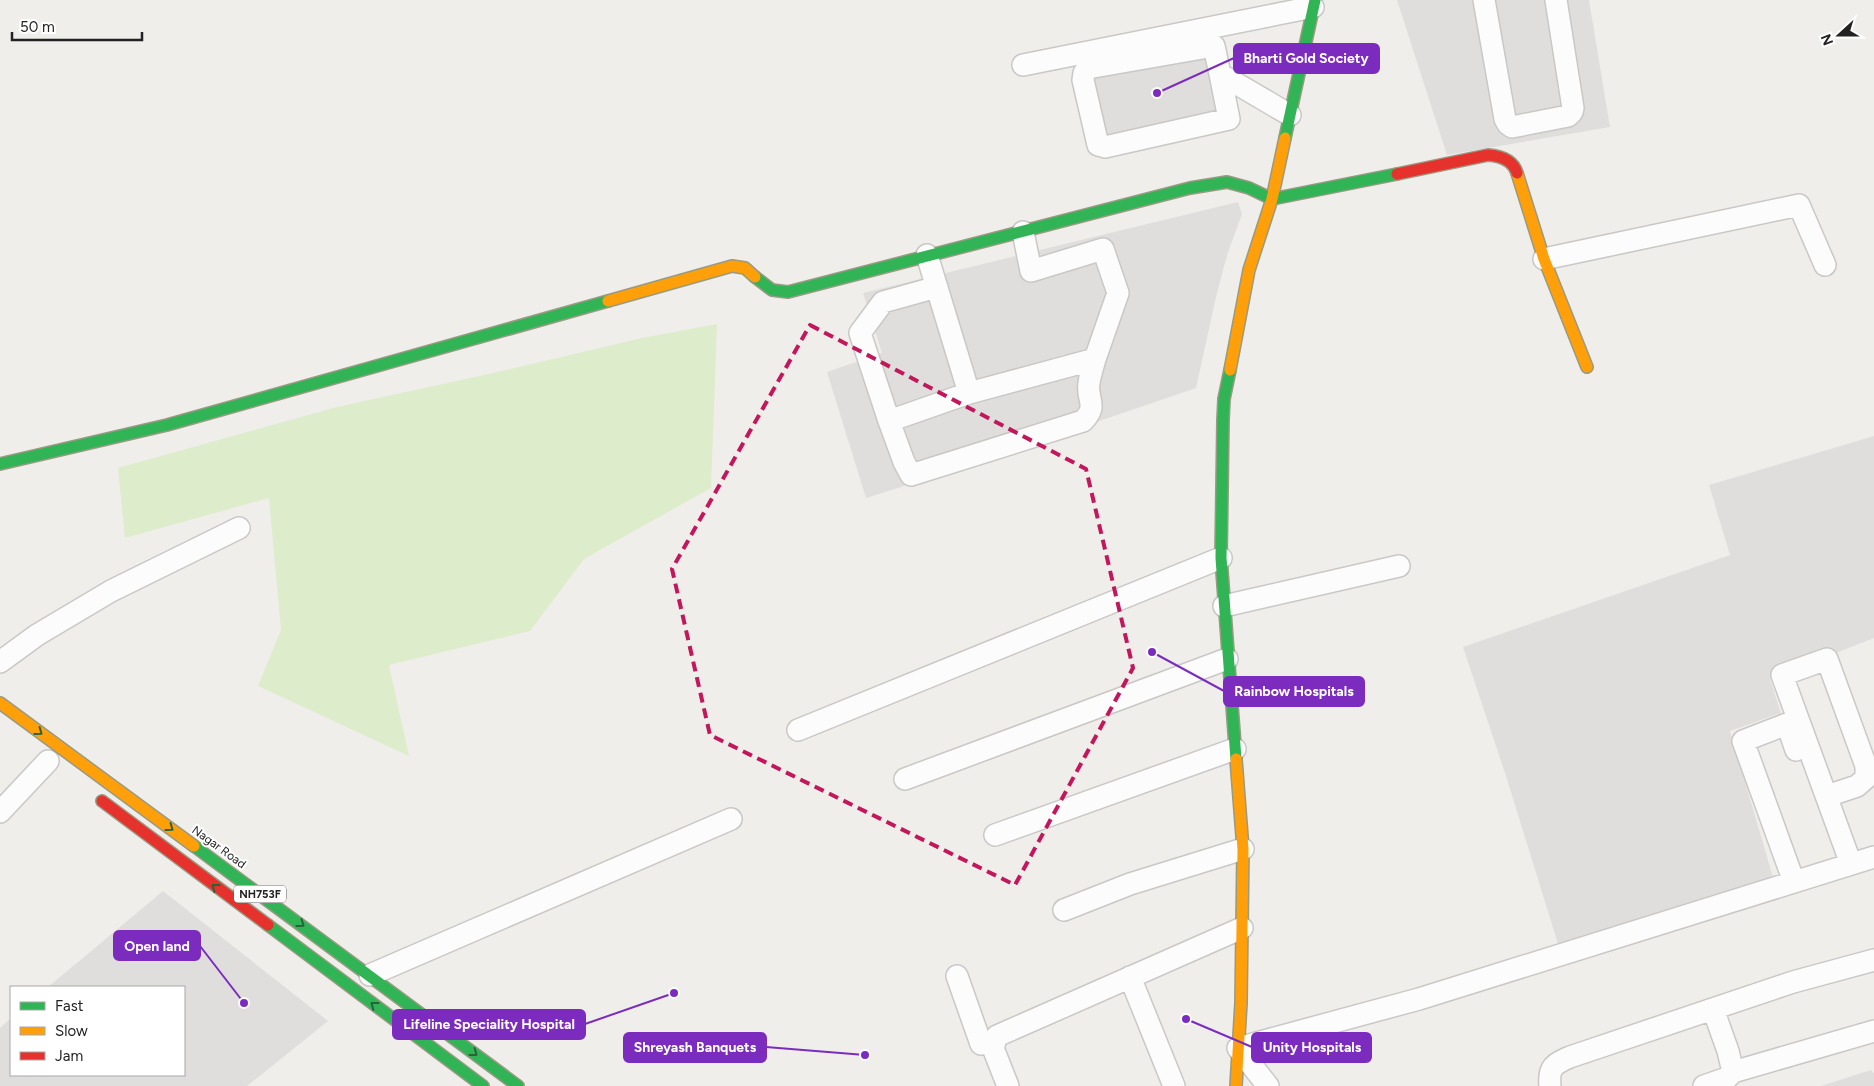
<svg xmlns="http://www.w3.org/2000/svg" width="1874" height="1086" font-family="Figtree,sans-serif">
	<style>
		.residential { fill: #dfdedc }
		.grass { fill: #ddeccb }
		.lines { fill: none; stroke-linecap: round; stroke-linejoin: round }
		.street-casing { stroke: #c9c8c7; stroke-width: 24 }
		.fast-casing { stroke: #999a82; stroke-width: 14 }
		.slow-casing { stroke: #999a82; stroke-width: 14 }
		.jam-casing { stroke: #999a82; stroke-width: 14 }
		.street { stroke: #fdfcfc; stroke-width: 21 }
		.fast { stroke: #30b455; stroke-width: 11 }
		.slow { stroke: #ff9f0a; stroke-width: 11 }
		.jam { stroke: #e5322d; stroke-width: 11 }
		.oneway { stroke: #286439 }
		.marked { fill: none; stroke: #c2185b; stroke-width: 4; stroke-dasharray: 10 6; stroke-linejoin: round }
		.labels { text-anchor: middle; stroke-width: 4; stroke-linejoin: round; paint-order: stroke }
		.shield { fill: #fff; stroke: #646464; stroke-width: 1 }
		.shield-label { font-size: 11px; font-weight: bold; fill: #222 }
		.street-label { font-size: 12px; fill: #222; stroke: #fff }
		.leader { fill: none; stroke: #7b2cbf; stroke-width: 2 }
		.callout-dot { fill: #7b2cbf; stroke: #fff; stroke-width: 2 }
		.callout { fill: #7b2cbf; stroke: #7b2cbf; stroke-width: 2 }
		.callout-label { font-size: 14px; text-anchor: middle; font-weight: bold; fill: #fff }
	</style>
	<rect width="100%" height="100%" fill="#f0eeeb"/>
	<path class="residential" d="M1397,0H1589L1610,127L1447,155Z
		M1220,39L1237,119L1097,152L1077,67Z
		M1238,202L1242,214L1227,255L1216,297L1196,388L971,465L866,498L827,372L882,353L863,293Z
		M1874,436V638L1770,679L1781,713L1730,731L1775,884L1559,947L1506,776L1463,647L1730,555L1709,485Z
		M163,891L328,1021L247,1086H0V1028L11,1018V1075H184V987H48Z
		M1871,1070L1874,1074V1086H1821Z"/>
	<path class="grass" d="M717,324L711,488L584,559L530,631L389,665L409,756L258,686L281,630L269,498L125,538L118,468L337,407L493,373L642,338Z"/>
	<g class="lines">
		<defs>
			<path id="street" d="M1484,0L1505,119L1508,124L1512,127L1568,116L1572,112L1573,108L1556,0
				M1023,65L1313,7
				M1220,74L1214,46L1088,68L1084,73L1083,80L1098,145L1105,147L1229,119L1220,74L1290,115
				M927,255L969,393
				M1544,259L1799,205L1825,265
				M937,287L883,302L860,333L889,421L969,393L1095,359L1118,293L1103,249L1031,271L1023,232
				M889,421L904,462L911,475L1083,421C1099,405 1086,400 1089,383C1090,375 1093,367 1095,359
				M1224,606L1399,566
				M0,662L37,635L111,591L239,528
				M798,730L1221,558
				M905,779L1227,659
				M1827,796L1857,786L1866,778V766L1827,659L1782,675L1851,864
				M0,812L48,761
				M995,835L1235,749
				M1794,882L1743,741L1787,724L1796,750
				M1064,910L1130,884L1243,849
				M370,975L731,819
				M957,976L981,1044L994,1041
				M1130,977L1174,1086
				M1733,1072L1874,1031
				M1008,1086L993,1048L997,1036L1242,928
				M1268,1086L1238,1048L1419,999L1874,857
				M1550,1086C1548,1067 1554,1064 1570,1057L1793,982L1874,960
				M1704,1086L1727,1078L1733,1072L1728,1051L1713,1009"/>
			<path id="fast" d="M1285,138L1315,0
				M755,277L772,290L788,292L1190,188L1227,182L1249,188L1272,199L1397,174
				M1230,370L1224,399L1223,420L1221,558L1236,759
				M0,464L167,425L608,301
				M194,846L518,1086
				M268,925L483,1086"/>
			<path id="slow" d="M1517,173L1544,259L1587,367
				M608,301L732,266L745,268L755,277
				M1230,370L1249,270L1272,199L1285,138
				M0,703L194,846
				M1236,1086L1241,1003L1243,849L1236,759"/>
			<path id="jam" d="M1397,174L1488,155C1501,156 1513,160 1517,173
				M102,801L268,925"/>
		</defs>
		<use href="#street" class="street-casing"/>
		<use href="#fast" class="fast-casing"/>
		<use href="#slow" class="slow-casing"/>
		<use href="#jam" class="jam-casing"/>
		<use href="#street" class="street"/>
		<use href="#fast" class="fast"/>
		<use href="#slow" class="slow"/>
		<use href="#jam" class="jam"/>
	</g>
	<defs><path id="oneway-chevron" d="M-2-3.5L2.5 0L-2 3.5" fill="none" stroke-width="1.6" stroke-linecap="round" stroke-linejoin="round" transform="scale(1.25)"/></defs>
	<g class="oneway">
		<use href="#oneway-chevron" transform="translate(39 732) rotate(36)"/>
		<use href="#oneway-chevron" transform="translate(170 828) rotate(36)"/>
		<use href="#oneway-chevron" transform="translate(215 887) rotate(-143)"/>
		<use href="#oneway-chevron" transform="translate(301 924) rotate(36)"/>
		<use href="#oneway-chevron" transform="translate(374 1005) rotate(-143)"/>
		<use href="#oneway-chevron" transform="translate(474 1053) rotate(37)"/>
	</g>
	<path class="marked" d="M810,325L1086,469L1133,668L1015,885L710,735L672,569Z"/>
	<g class="labels">
		<rect class="shield" x="234" y="885.5" width="52" height="17" rx="4"/>
		<g class="shield-label">
			<text x="260" y="898">NH753F</text>
		</g>
		<g class="street-label">
			<text transform="translate(219 847) rotate(36)" y="4">Nagar Road</text>
		</g>
	</g>
	<path class="leader" d="M1157 93L1234 58M1152 652L1224 691M244 1003L200 946M674 993L585 1024M865 1055L766 1047M1186 1019L1252 1047"/>
	<g class="callout-dot">
		<circle cx="1157" cy="93" r="5"/>
		<circle cx="1152" cy="652" r="5"/>
		<circle cx="244" cy="1003" r="5"/>
		<circle cx="674" cy="993" r="5"/>
		<circle cx="865" cy="1055" r="5"/>
		<circle cx="1186" cy="1019" r="5"/>
	</g>
	<g class="callout">
		<rect x="1234" y="44" width="145" height="29" rx="5"/>
		<rect x="1224" y="677" width="140" height="29" rx="5"/>
		<rect x="114" y="931" width="86" height="29" rx="5"/>
		<rect x="393" y="1010" width="192" height="29" rx="5"/>
		<rect x="624" y="1033" width="142" height="29" rx="5"/>
		<rect x="1252" y="1033" width="119" height="29" rx="5"/>
	</g>
	<g class="callout-label">
		<text x="1306" y="63">Bharti Gold Society</text>
		<text x="1294" y="696">Rainbow Hospitals</text>
		<text x="157" y="951">Open land</text>
		<text x="489" y="1029">Lifeline Speciality Hospital</text>
		<text x="695" y="1052">Shreyash Banquets</text>
		<text x="1312" y="1052">Unity Hospitals</text>
	</g>
	<rect x="10" y="986" width="175" height="90" fill="#ffffff" stroke="#a7a7a7"/>
	<rect x="20" y="1002" width="25" height="8" fill="#30b455" stroke="#a7a7a7"/>
	<text x="55" y="1011" font-size="15" fill="#222222">Fast</text>
	<rect x="20" y="1027" width="25" height="8" fill="#ff9f0a" stroke="#a7a7a7"/>
	<text x="55" y="1036" font-size="15" fill="#222222">Slow</text>
	<rect x="20" y="1052" width="25" height="8" fill="#e5322d" stroke="#a7a7a7"/>
	<text x="55" y="1061" font-size="15" fill="#222222">Jam</text>
	<g transform="translate(1839 35) rotate(249)" stroke="#ffffff" stroke-width="4" paint-order="stroke">
	<path d="M0-4L9 19L0 12L-9 19Z" fill="#222222"/>
	<text y="-8" font-size="14" font-weight="bold" text-anchor="middle" fill="#222222">N</text>
	</g>
	<path d="M12 32v8h130v-8" fill="none" stroke="#222222" stroke-width="2.5"/>
	<text x="20" y="32" font-size="15" fill="#222222" stroke="#ffffff" stroke-width="4" paint-order="stroke">50 m</text>
</svg>
